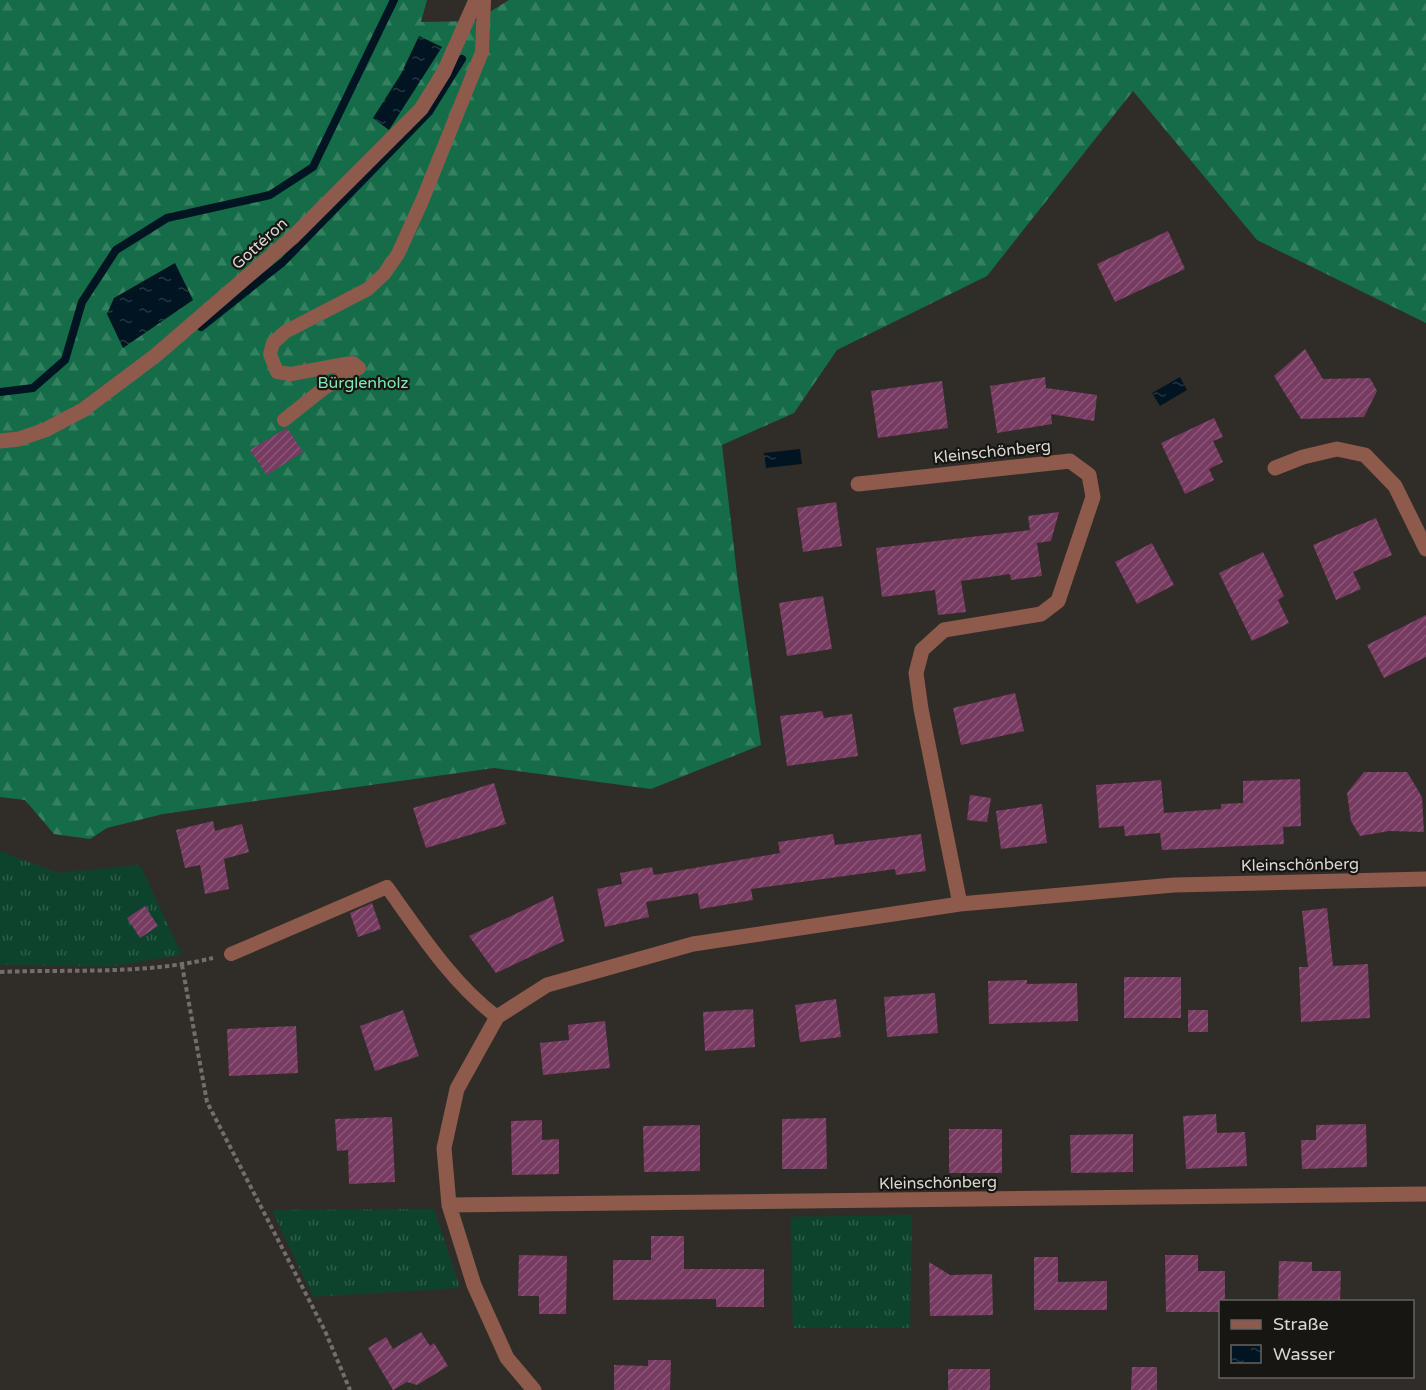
<svg xmlns="http://www.w3.org/2000/svg" width="1426" height="1390" font-family="'Varela Round',sans-serif">
	<style>
		.grass { fill: url(#grass-tufts) }
		.forest { fill: url(#forest-firs) }
		.water { fill: url(#water-ripples) }
		.lines { fill: none; stroke-linecap: round; stroke-linejoin: round }
		.stream { stroke: #001521; stroke-width: 8 }
		.building { fill: url(#building-hatch) }
		.path { stroke: #726f6a; stroke-width: 4; stroke-dasharray: 4.5 3; stroke-linecap: butt }
		.lane { stroke: #8d5a4b; stroke-width: 14 }
		.street { stroke: #8d5a4b; stroke-width: 15 }
		.labels { text-anchor: middle; stroke-width: 4.5; stroke-linejoin: round; paint-order: stroke }
		.street-label { font-size: 16px; fill: #d9d7d3; stroke: #171613 }
		.park-label { font-size: 16px; fill: #7debb3; stroke: #171613 }
	</style>
	<defs>
		<pattern id="grass-tufts" width="24" height="20" patternUnits="userSpaceOnUse" patternTransform="scale(1.5)"><rect width="24" height="20" fill="#0d432c"/><path d="M3 7l-1-3M5 7V3M7 7l1-3M15 17l-1-3M17 17v-4M19 17l1-3" fill="none" stroke="#305d4a"/></pattern>
		<pattern id="forest-firs" width="22" height="20" patternUnits="userSpaceOnUse" patternTransform="scale(1.5)"><rect width="22" height="20" fill="#146c48"/><path d="M5 1l3.5 6h-7zM16 11l3.5 6h-7z" fill="#368062"/></pattern>
		<pattern id="water-ripples" width="26" height="14" patternUnits="userSpaceOnUse" patternTransform="scale(1.5)"><rect width="26" height="14" fill="#001521"/><path d="M2 4q2-2 4 0t4 0M15 11q2-2 4 0t4 0" fill="none" stroke="#253640"/></pattern>
		<pattern id="building-hatch" width="6" height="6" patternUnits="userSpaceOnUse" patternTransform="scale(1.5)"><rect width="6" height="6" fill="#773a61"/><path d="M-1 1l2-2M0 6l6-6M5 7l2-2" fill="none" stroke="#8a5677"/></pattern>
	</defs>
	<rect width="100%" height="100%" fill="#302d28"/>
	<path class="grass" d="M0,851L58,873L140,865L182,955L112,966L0,965Z
		M434,1209L460,1288L313,1297L272,1210Z
		M912,1215L910,1328H793L791,1217Z"/>
	<path class="forest" d="M0,0H427L421,22L475,21L509,0H1426V323L1257,240L1133,91L987,276L837,350L794,413L722,445L738,583L761,745L651,789L494,768L163,814L107,828L90,839L54,834L25,800L0,797Z"/>
	<path class="water" d="M419,36L442,47L389,130L373,118L401,74Z
		M175,263L193,300L123,348L107,314L114,298Z
		M1180,377L1187,390L1160,406L1152,393Z
		M800,449L802,464L766,468L764,453Z"/>
	<g class="lines">
		<path class="stream" d="M201,327L283,262L429,112L462,59
			M0,392L33,388L65,360L82,302L116,250L167,218L270,195L313,167L394,0"/>
	</g>
	<path class="building" d="M1168,231L1185,269L1115,302L1097,264Z
		M1305,349L1323,379L1370,378L1377,391L1364,417L1301,419L1274,376Z
		M1045,377L1046,388L1097,395L1094,421L1051,414L1052,424L997,433L990,386Z
		M942,381L948,428L878,438L871,391Z
		M1214,418L1223,437L1213,441L1223,462L1209,469L1214,480L1185,494L1161,443Z
		M287,428L303,452L267,475L250,450Z
		M836,502L842,546L803,552L797,508Z
		M1059,512L1051,541L1037,543L1042,576L1011,580L1010,574L961,581L966,612L938,615L935,590L882,597L876,548L1030,530L1028,516Z
		M1376,518L1392,555L1353,572L1361,589L1336,600L1313,545Z
		M1152,543L1174,585L1137,604L1115,562Z
		M1263,552L1284,596L1278,600L1289,623L1252,641L1219,573Z
		M823,596L832,649L787,656L779,603Z
		M1426,615V657L1384,678L1367,645Z
		M1015,693L1024,731L961,745L953,708Z
		M822,711L824,718L852,714L858,756L787,766L780,716Z
		M1364,772H1407L1422,797L1424,832L1389,831L1360,836L1351,821L1347,793Z
		M1300,779L1301,826L1283,827L1284,844L1162,850L1160,833L1125,836L1124,826L1099,828L1096,785L1161,780L1164,813L1221,809V804L1243,803V781Z
		M494,783L506,824L426,848L413,808Z
		M970,795L991,798L987,822L967,820Z
		M1042,804L1047,843L1001,849L996,811Z
		M213,821L215,831L242,824L249,852L224,859L229,889L205,894L200,865L185,868L176,830Z
		M833,834L835,845L921,834L926,871L896,875L895,869L751,889L753,900L700,909L698,893L646,902L649,917L605,927L597,889L622,884L620,873L652,867L654,875L780,853L778,842Z
		M553,896L564,941L496,973L469,936Z
		M372,903L381,929L358,937L350,913Z
		M145,906L158,926L140,938L127,918Z
		M1327,908L1333,966L1368,964L1370,1018L1301,1022L1299,967H1308L1302,911Z
		M1124,977H1181V1018H1124Z
		M1027,980V984L1077,983L1078,1021L989,1024L988,981Z
		M935,993L938,1033L887,1037L884,997Z
		M836,999L841,1037L800,1042L795,1005Z
		M753,1009L755,1047L705,1051L703,1012Z
		M403,1010L419,1056L375,1071L360,1026Z
		M1188,1010H1208V1032H1188Z
		M605,1021L610,1068L543,1075L540,1043L569,1040L568,1025Z
		M296,1026L298,1073L229,1076L227,1029Z
		M1216,1114L1217,1133L1245,1132L1247,1166L1186,1169L1183,1116Z
		M392,1117L395,1182L349,1184L348,1150L337,1151L335,1119Z
		M826,1118L827,1169H782V1119Z
		M542,1120V1140L559,1139V1174L512,1175L511,1121Z
		M1366,1124L1367,1167L1302,1169L1301,1140H1316V1125Z
		M700,1125V1171L644,1172L643,1126Z
		M949,1129H1002V1173H949Z
		M1133,1134V1172L1071,1173L1070,1135Z
		M651,1236H684V1269H764V1307H716V1299L613,1300V1260H651Z
		M519,1255L567,1256L566,1314H539V1296H518Z
		M1165,1255H1198V1271H1225V1302H1221V1312H1166Z
		M1034,1257H1058V1282L1107,1281V1310H1034Z
		M1279,1261L1312,1262V1271H1341L1340,1302H1278Z
		M929,1262L950,1275L992,1274L993,1315L930,1316Z
		M421,1332L430,1346L434,1343L448,1366L417,1385L407,1382L393,1390L368,1348L386,1337L393,1349Z
		M648,1360H671L670,1390H614V1365L648,1366Z
		M1132,1367H1157V1390H1131Z
		M948,1369H990V1390H948Z"/>
	<g class="lines">
		<path class="path" d="M182,965L207,1102L325,1331L350,1390
			M0,972C71,969 143,975 213,958"/>
		<path class="lane" d="M284,420L323,389L359,368L353,363L345,364L291,374L277,372L270,354L273,343L285,332L368,289L384,274L398,254L422,201L482,52L484,0
			M231,954L387,887C420,933 452,983 497,1017"/>
		<path class="street" d="M0,441L19,439L45,430L83,410L155,356L294,236L421,109L444,72L476,0
			M1275,468L1303,457L1337,449L1365,455L1395,486L1426,549
			M858,484L1070,461L1089,475L1093,497L1058,601L1041,614L944,630L922,650L916,673L921,709L960,904
			M449,1205L1426,1194
			M534,1390L507,1358L474,1285L449,1205L444,1148L457,1089L497,1017L547,985L693,944L960,904L1174,885L1426,879"/>
	</g>
	<g class="labels">
		<g class="street-label">
			<text transform="translate(259 243) rotate(-42)" y="6">Gottéron</text>
			<text transform="translate(992 451) rotate(-6)" y="6">Kleinschönberg</text>
			<text transform="translate(1300 864) rotate(-1)" y="6">Kleinschönberg</text>
			<text transform="translate(938 1182) rotate(-1)" y="6">Kleinschönberg</text>
		</g>
		<g class="park-label">
			<text x="363" y="388">Bürglenholz</text>
		</g>
	</g>
	<rect x="1219" y="1300" width="195" height="78" fill="#171613" stroke="#656360" stroke-width="1.5"/>
	<rect x="1231" y="1320" width="30" height="9" fill="#8d5a4b" stroke="#656360" stroke-width="1.5"/>
	<text x="1273" y="1330" font-size="18" fill="#d9d7d3">Straße</text>
	<rect x="1231" y="1345" width="30" height="18" fill="url(#water-ripples)" stroke="#656360" stroke-width="1.5"/>
	<text x="1273" y="1360" font-size="18" fill="#d9d7d3">Wasser</text>
</svg>
